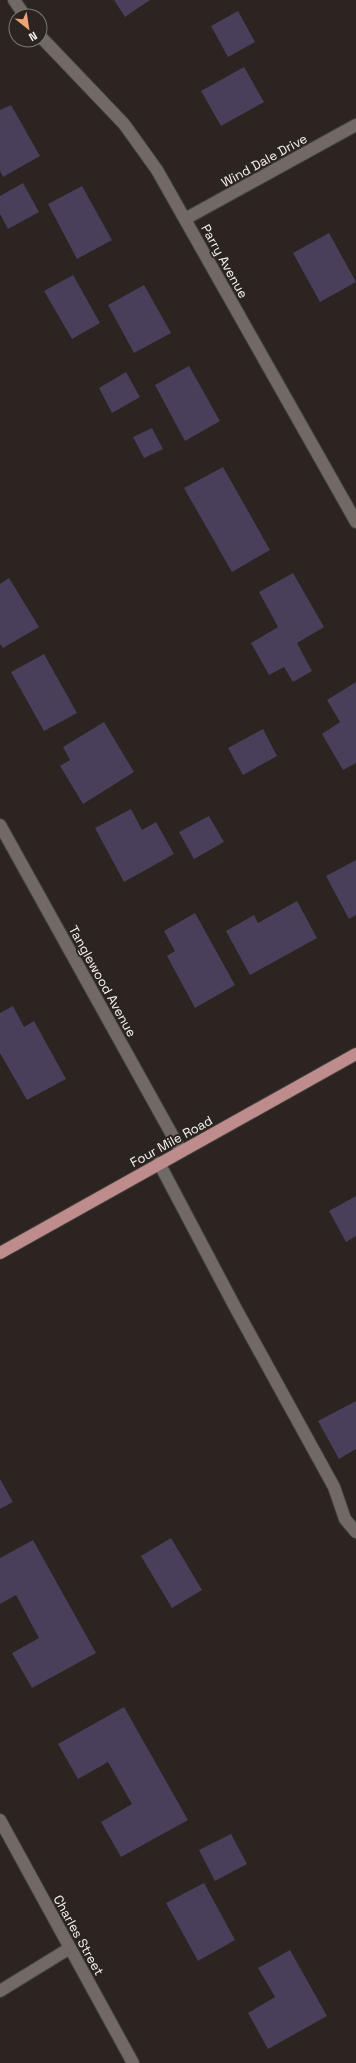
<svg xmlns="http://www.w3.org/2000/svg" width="356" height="2063" font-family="'Space Grotesk',sans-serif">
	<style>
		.building { fill: #493f5a }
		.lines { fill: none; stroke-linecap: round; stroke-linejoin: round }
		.minor-casing { stroke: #46403d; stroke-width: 14 }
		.major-casing { stroke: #46403d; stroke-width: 14 }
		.minor { stroke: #716964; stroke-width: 12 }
		.major { stroke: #bf8c8d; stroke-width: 12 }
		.labels { text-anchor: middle; stroke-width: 4; stroke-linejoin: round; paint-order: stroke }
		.street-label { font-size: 13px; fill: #f8f3f0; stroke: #2b2420 }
	</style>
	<rect width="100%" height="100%" fill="#2b2420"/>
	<path class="building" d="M114,0H150L125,17Z
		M238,11L255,42L228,57L211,26Z
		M244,67L264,102L221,126L201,91Z
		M11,105L40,156L3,177L0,171V110Z
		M23,183L39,212L8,229L0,214V196Z
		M82,186L112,240L77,259L48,204Z
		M329,233L356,282L320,302L293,253Z
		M73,275L100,323L72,339L44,291Z
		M144,285L171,333L134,353L108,305Z
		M189,366L220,421L185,441L155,385Z
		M126,372L140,397L112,413L99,388Z
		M152,428L163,449L144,458L133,437Z
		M223,467L270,550L232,572L184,488Z
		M293,573L324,627L297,643L312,671L293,682L284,667L269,675L251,643L278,627L259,592Z
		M9,578L39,627L3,648L0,644V584Z
		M44,654L77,713L44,731L11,672Z
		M356,682V763L343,770L322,734L340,722L327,700Z
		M104,722L134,772L83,804L60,766L70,760L63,747Z
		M263,729L277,756L243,775L228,748Z
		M131,809L142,830L156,822L174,854L124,882L95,828Z
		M209,816L224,842L194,859L179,832Z
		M356,860V915L349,919L326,876Z
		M297,901L317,938L250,975L226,931L254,915L258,923Z
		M195,913L235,985L195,1008L167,956L175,951L164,931Z
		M13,1006L24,1027L34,1021L66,1079L27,1100L0,1053V1013Z
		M356,1196V1236L346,1242L329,1211Z
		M356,1401V1449L339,1459L318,1421Z
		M0,1479L13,1502L0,1509Z
		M171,1538L202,1590L172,1608L141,1556Z
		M33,1540L96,1653L32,1688L12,1653L39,1638L16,1595L0,1604V1558Z
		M124,1707L188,1820L121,1857L101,1822L132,1804L108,1762L78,1779L58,1744Z
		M231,1834L247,1864L215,1881L199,1850Z
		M204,1883L235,1940L198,1961L166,1903Z
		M290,1950L327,2016L268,2049L248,2013L275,1997L258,1968Z"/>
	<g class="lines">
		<defs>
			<path id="minor" d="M14,0L25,16
				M40,36L124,124L157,170L356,522
				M185,219L356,125
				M0,825L181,1151
				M159,1163L235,1307L334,1487L345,1519L356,1532
				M0,1820L133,2063
				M0,1991L70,1948"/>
			<path id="major" d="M0,1253L356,1054"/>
		</defs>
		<use href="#minor" class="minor-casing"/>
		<use href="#major" class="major-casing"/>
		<use href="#minor" class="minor"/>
		<use href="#major" class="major"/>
	</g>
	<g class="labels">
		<g class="street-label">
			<text transform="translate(264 160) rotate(-29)" y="5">Wind Dale Drive</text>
			<text transform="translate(225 261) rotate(61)" y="5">Parry Avenue</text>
			<text transform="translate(103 981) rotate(61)" y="5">Tanglewood Avenue</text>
			<text transform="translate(171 1141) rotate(-29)" y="5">Four Mile Road</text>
			<text transform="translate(79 1935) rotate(61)" y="5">Charles Street</text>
		</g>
	</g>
	<g transform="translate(28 28) rotate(150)"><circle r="19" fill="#2b2420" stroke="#7d7773"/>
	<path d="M0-3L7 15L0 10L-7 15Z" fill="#efa377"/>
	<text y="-6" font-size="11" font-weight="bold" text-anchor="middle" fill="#f8f3f0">N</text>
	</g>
</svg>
